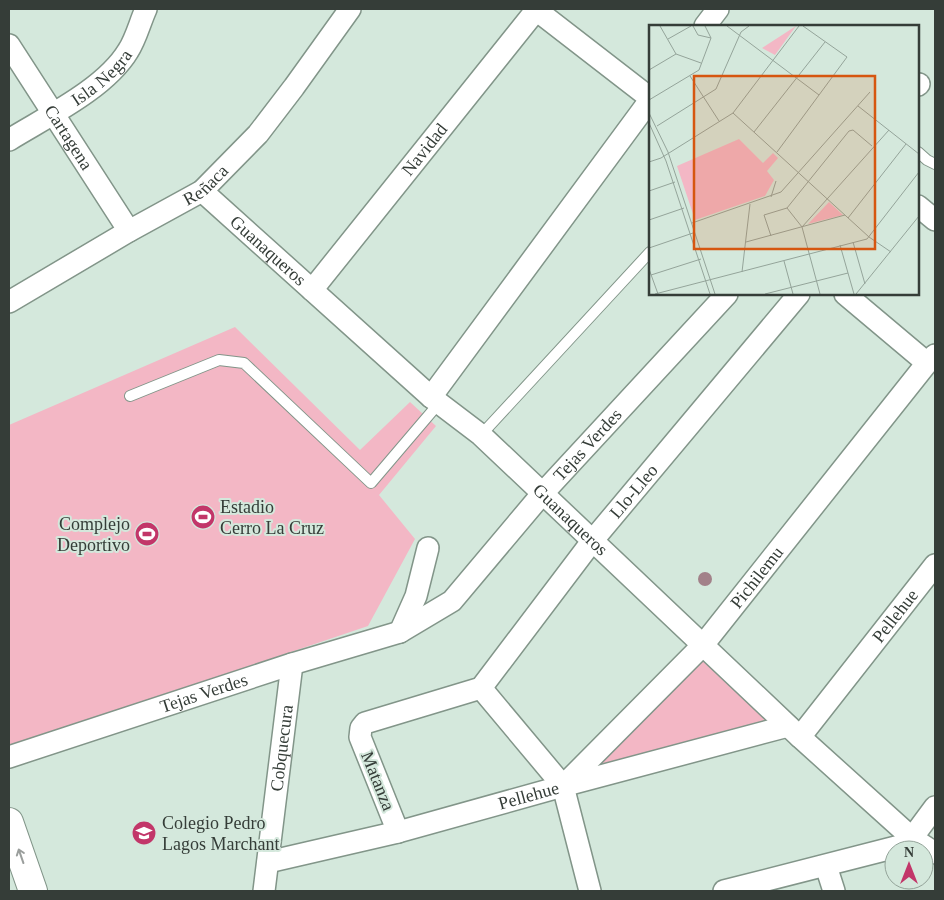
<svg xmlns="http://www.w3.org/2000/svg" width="944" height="900" font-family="'Times New Roman',serif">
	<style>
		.green { fill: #f3b7c5 }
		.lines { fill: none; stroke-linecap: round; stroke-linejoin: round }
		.service-casing { stroke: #829589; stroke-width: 12 }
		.minor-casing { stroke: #829589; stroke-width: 24 }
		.secondary-casing { stroke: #829589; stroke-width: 30 }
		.service { stroke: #fff; stroke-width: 10 }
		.minor { stroke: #fff; stroke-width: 21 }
		.secondary { stroke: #fff; stroke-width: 28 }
		.tree { fill: #a28189 }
		.oneway { stroke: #9a9e9c }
		.labels { text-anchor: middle; stroke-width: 4; stroke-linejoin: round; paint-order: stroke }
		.street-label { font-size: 18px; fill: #353d38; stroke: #d4e8dc }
		.poi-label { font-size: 18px; fill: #353d38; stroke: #d4e8dc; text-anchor: start }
		.inset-road { fill: none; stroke: #94a49a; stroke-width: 1 }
		.view { fill: #d65610; fill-opacity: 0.15; stroke: #d65610; stroke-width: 2.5 }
		.inset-edge { fill: none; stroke: #353d38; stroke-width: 2.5 }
	</style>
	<rect width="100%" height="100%" fill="#d4e8dc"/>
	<path class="green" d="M235,327L360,450L410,402L436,426L379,495L415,539L368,626L9,747V425Z
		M702,656L774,723L591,770Z"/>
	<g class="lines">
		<defs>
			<path id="service" d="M918,152L927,160L935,164
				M130,396L219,360L244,363L371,483L440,402
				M481,435L650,252"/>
			<g id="minor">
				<path d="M535,9L650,98"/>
				<path d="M705,26L718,9"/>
				<path id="s1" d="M9,45L129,231"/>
				<path d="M918,85L919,84"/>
				<path id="s2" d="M9,140C46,117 105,89 128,51C136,39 140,22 146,9"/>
				<path id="s3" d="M202,191L431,397L481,435L800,737L912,838L935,853"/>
				<path d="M918,206L935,220"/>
				<path id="s4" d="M312,290L537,9"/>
				<path d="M845,294L927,363"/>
				<path id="s5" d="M9,302L129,231L202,191L258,134L294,87L350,9"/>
				<path d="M431,397L650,100"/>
				<path d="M400,632L416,596L428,548"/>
				<path d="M481,688L563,786L590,891"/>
				<path id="s6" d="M800,737L935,565"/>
				<path id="s7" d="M9,757L292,664L400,632L452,601L542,494L727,294"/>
				<path id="s8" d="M563,786L703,645L927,363L935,355"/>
				<path id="s9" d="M398,832L360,737L361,728L365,723L481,688L593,540L799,294"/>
				<path id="s10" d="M268,862L398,832L563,786L788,726"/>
				<path d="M826,866L834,891"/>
				<path id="s11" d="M264,891L292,664"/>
				<path d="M724,891L900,846L912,838L935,807"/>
			</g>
			<path id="secondary" d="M9,822L33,891"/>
		</defs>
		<use href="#service" class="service-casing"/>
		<use href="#minor" class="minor-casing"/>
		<use href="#secondary" class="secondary-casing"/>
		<use href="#service" class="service"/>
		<use href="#minor" class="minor"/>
		<use href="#secondary" class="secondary"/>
	</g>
	<circle class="tree" cx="705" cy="579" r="7"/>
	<defs><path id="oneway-shaft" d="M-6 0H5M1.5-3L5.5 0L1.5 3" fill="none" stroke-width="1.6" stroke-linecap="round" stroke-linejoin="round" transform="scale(1.25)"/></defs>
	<use class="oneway" href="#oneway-shaft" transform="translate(21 856) rotate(-109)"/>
	<defs>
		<symbol id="stadium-disc" viewBox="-11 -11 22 22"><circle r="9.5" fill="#c23669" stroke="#d4e8dc"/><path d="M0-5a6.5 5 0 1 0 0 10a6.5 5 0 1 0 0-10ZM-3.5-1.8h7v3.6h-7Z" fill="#fff"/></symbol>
		<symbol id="school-disc" viewBox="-11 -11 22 22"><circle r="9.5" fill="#c23669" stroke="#d4e8dc"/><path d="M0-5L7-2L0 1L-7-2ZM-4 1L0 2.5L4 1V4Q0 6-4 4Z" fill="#fff"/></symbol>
	</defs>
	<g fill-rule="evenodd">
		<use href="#stadium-disc" x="189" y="503" width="28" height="28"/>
		<use href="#stadium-disc" x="133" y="520" width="28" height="28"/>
		<use href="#school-disc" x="130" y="819" width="28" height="28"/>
	</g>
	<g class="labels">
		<g class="street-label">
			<text dy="6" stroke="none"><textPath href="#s2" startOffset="112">Isla Negra</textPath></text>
			<text dy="6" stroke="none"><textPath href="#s1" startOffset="110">Cartagena</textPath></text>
			<text dy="6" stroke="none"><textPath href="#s4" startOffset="180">Navidad</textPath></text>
			<text dy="6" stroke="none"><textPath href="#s5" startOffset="229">Reñaca</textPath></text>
			<text dy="6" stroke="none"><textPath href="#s3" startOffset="89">Guanaqueros</textPath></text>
			<text dy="6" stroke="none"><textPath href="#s7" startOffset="678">Tejas Verdes</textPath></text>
			<text dy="6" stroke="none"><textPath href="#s9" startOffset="488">Llo-Lleo</textPath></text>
			<text dy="6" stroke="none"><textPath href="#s3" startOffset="494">Guanaqueros</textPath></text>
			<text dy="6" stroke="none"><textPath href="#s8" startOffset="285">Pichilemu</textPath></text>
			<text dy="6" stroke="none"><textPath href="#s6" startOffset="154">Pellehue</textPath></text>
			<text dy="6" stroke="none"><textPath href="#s7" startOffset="205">Tejas Verdes</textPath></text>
			<text dy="6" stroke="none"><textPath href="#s11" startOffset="144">Cobquecura</textPath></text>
			<text transform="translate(378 781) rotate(68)" y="6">Matanza</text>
			<text dy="6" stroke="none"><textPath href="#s10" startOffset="269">Pellehue</textPath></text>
		</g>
		<g class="poi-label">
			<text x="220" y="513">Estadio<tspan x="220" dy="21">Cerro La Cruz</tspan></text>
			<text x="130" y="530" text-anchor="end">Complejo<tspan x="130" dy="21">Deportivo</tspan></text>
			<text x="162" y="829">Colegio Pedro<tspan x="162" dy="21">Lagos Marchant</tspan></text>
		</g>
	</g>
	<g transform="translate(649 25)">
		<rect width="270" height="270" fill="#d4e8dc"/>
		<path d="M147,1L126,30L113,23ZM90,114L114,138L124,128L129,133L118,146L125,155L116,171L46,195L28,141ZM180,177L194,190L159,199Z" fill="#f3b7c5"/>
		<path class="inset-road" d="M11,1L27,29L52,38M44,1L49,10L62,13M78,1L170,70M19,14L42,1M0,45L27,29M41,51L70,96M0,75L50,45L62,13L56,1M209,81L270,129M0,88L19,127L66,269M84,88L220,212L242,227M0,98L17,136L61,269M8,101L67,64L92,7L100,1M105,107L176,17M128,127L198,32L154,1M0,137L12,133L84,88L150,1M0,166L26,157M122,172L127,156M138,183L153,202L171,269M199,193L257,119M0,195L35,183M43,198L132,167L221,67M153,202L240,105M122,211L115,190L138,183L200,106L204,105L223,121M97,217L196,190M204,217L216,259M191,220L205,269M0,223L44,208M135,236L144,269M0,244L9,269M93,247L101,179M2,250L52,234M6,269L218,214L270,147M116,269L199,248M207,269L270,191"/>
		<path class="view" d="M45,51H226V224H45Z"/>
		<rect width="270" height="270" class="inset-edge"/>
	</g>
	<rect width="944" height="900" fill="none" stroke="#353d38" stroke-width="20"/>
	<g transform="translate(909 865)"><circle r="24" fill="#d4e8dc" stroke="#94a49a"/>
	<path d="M0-4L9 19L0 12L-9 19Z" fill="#c23669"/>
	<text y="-8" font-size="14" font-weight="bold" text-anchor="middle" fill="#353d38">N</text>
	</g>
</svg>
